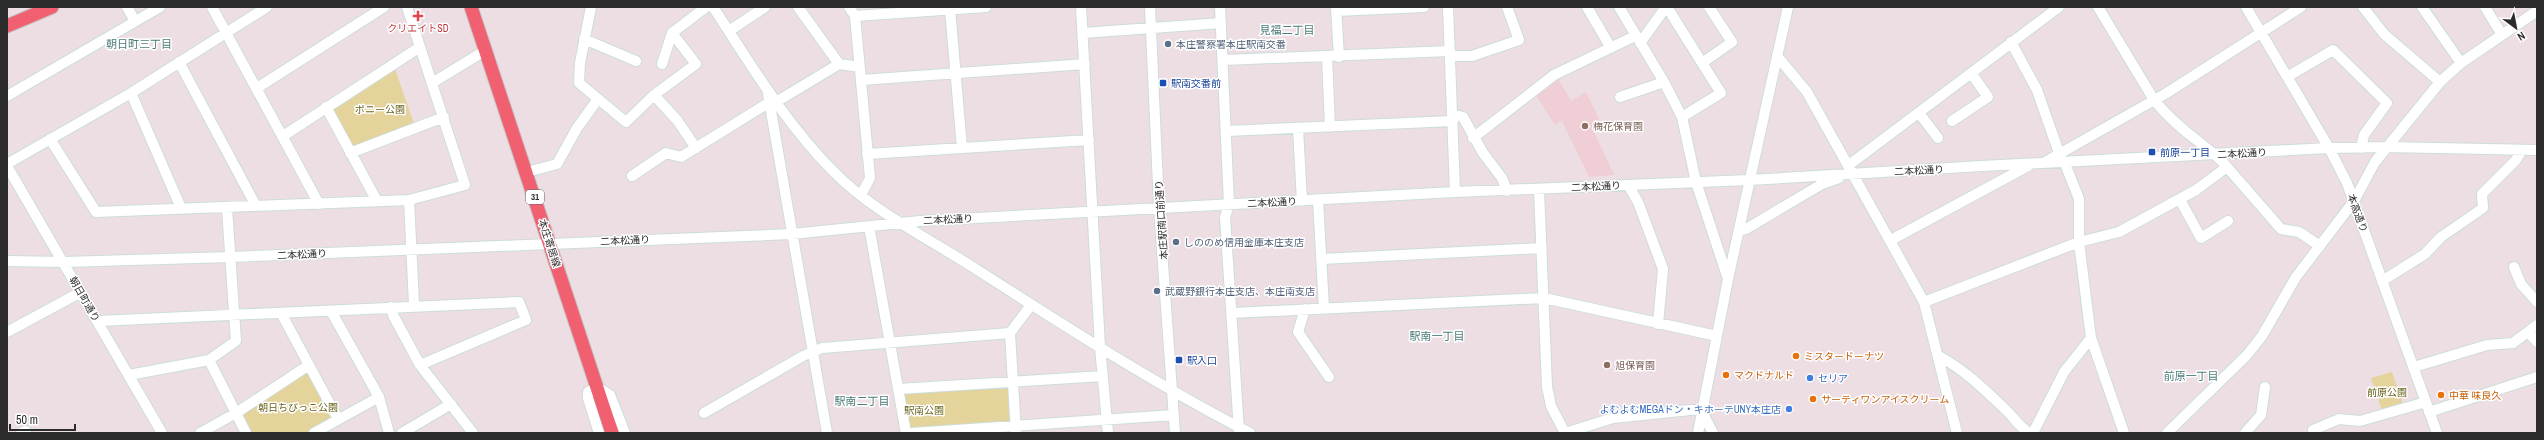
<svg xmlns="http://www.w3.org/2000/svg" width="2544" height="440" font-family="'Archivo Narrow','Noto Sans JP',sans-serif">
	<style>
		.education { fill: #efced5 }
		.park { fill: #e4d49b }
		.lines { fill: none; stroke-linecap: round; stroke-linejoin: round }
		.minor-casing { stroke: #ccdddc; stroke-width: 12 }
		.major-casing { stroke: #c4c4c4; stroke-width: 15 }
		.minor { stroke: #fff; stroke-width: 10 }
		.major { stroke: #f16070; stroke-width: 13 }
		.health-dot { fill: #e0444e; stroke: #fff; stroke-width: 1.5 }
		.service-dot { fill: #5c6f8a; stroke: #fff; stroke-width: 1.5 }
		.transit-dot { fill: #1a4fb4; stroke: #fff; stroke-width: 1.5 }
		.education-dot { fill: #8d6e63; stroke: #fff; stroke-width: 1.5 }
		.food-dot { fill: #e8710a; stroke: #fff; stroke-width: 1.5 }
		.shop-dot { fill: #3f7fe0; stroke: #fff; stroke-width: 1.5 }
		.labels { text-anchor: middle; stroke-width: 3; stroke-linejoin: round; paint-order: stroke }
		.shield { fill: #fff; stroke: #6b6b6b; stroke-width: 1 }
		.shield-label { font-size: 9px; font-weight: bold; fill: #2c2c2c }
		.health-label { font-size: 10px; fill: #be3a42; stroke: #fff }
		.service-label { font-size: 10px; fill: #4e5e75; stroke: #fff; text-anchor: start }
		.transit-label { font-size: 10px; fill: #164399; stroke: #fff; text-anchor: start }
		.park-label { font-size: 10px; fill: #6a631b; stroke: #fff }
		.education-label { font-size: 10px; fill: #785e54; stroke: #fff; text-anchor: start }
		.street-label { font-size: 10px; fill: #2c2c2c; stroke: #fff }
		.food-label { font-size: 10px; fill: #c56008; stroke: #fff; text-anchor: start }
		.shop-label { font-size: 10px; fill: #366cbe; stroke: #fff; text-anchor: start }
		.neighbourhood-label { font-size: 11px; fill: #4c7d7a; stroke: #fff }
	</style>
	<rect width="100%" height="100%" fill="#eddee3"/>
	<path class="education" d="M1557,77L1571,101L1586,92L1603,127L1594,132L1614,175L1589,177L1562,121L1555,125L1534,92Z"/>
	<path class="park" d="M395,69L414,124L356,147L352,146L332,110L333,107Z
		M307,371L332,416L331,420L306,433H250L243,418L244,413Z
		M2392,372L2404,407L2383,414L2371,378Z
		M1010,386L1012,421L1010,422L908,429L901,394L905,392Z"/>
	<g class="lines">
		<defs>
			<path id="minor" d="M127,7L135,21
				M212,7L319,204
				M591,7L580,63L579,83L626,122L654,95L696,64L672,33L706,7
				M713,7C750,63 785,123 833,171C871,210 922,235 968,264C1060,323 1153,383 1250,433
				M798,7L839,64
				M849,7L855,16L870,178L861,195
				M1081,7L1100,347L1108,433
				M1150,7L1159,208L1175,433
				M1220,7L1229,204L1225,217L1239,431
				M1336,7L1339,57
				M1448,7L1455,192
				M1587,7L1611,48
				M1619,7L1664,82L1682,117L1696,182L1728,279
				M1667,7L1702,63
				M2246,7L2329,148L2347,183L2437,433
				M2363,7L2384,34L2440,82
				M2422,7L2461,63
				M2485,7L2502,35
				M950,9L962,148
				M1336,11L1424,7
				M855,16L986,7
				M729,31L765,7
				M1083,33L1221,23
				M584,39L636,61
				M2011,42L2037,90L2059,153
				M1640,43L1666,7
				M1450,56H1472L1519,40L1507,7
				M1777,56L1807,92L1924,302L1957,433
				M1327,57L1330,127
				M1223,60L1450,51
				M179,62L256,206
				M662,64L672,33
				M2287,77L2333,50L2387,103L2364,135L2361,148
				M861,80L1085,64
				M432,83L486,50
				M257,88L384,7
				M131,93L181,208
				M768,94L827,433
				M654,95L677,120L696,148
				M7,96L160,7
				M1620,97L1664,82
				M776,102L839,64L860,67
				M326,107L377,201
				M1919,113L1938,138
				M1452,114L1463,117L1483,153L1502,178L1507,191
				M1682,117L1721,93L1702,63L1732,42L1709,7
				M1952,121L1988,97L1971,73
				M1298,128L1302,201
				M1227,131L1453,121
				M283,136L420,47
				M1473,138L1554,75L1635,36
				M50,139L96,212L409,200L465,185L407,7
				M350,153L444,117
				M867,154L1089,140
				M2064,161L2079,199V242L2091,338L2124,433
				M2045,162L2165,94L2301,7
				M7,164L131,93L267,7
				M1849,165L2059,7
				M7,166L162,433
				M2227,167L2281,229L2299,232L2320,246
				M527,172L557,164L577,128L598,99
				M632,176L666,153L681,157L770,102
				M1628,185L1638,202L1663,269L1658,324
				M1539,190L1547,387L1551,406L1565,433L1613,418L1690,410H1701L1713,433
				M409,200L414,305
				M1318,200L1324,308
				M2180,200L2201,238L2228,221
				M869,226L906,433
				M1740,230L1746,229L1822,184L1839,178
				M1891,240L2028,166
				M1321,259L1542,248
				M7,261L64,262L231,257L792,234L920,221L1455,192L1749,180L1982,166L2329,148L2386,147L2537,150
				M2514,267L2521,284L2537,302
				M2382,281L2425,254L2441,237L2483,208L2482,194L2516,160L2522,150
				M1924,302L2079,242L2119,232L2196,190L2227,167C2218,155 2210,152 2199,142C2183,130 2167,116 2154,100L2098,7
				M391,307L393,315L420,365L473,433
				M1305,309L1298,332L1329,377
				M331,311L379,397L389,433
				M281,313L338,419
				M1233,313L1544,298L1717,336
				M98,321L519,302L526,320L420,365
				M7,332L81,292
				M2528,332L2537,342
				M1939,356C1966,371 1985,390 2007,411C2014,418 2020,427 2029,433
				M209,360L246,433
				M2414,367L2487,345L2513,343L2537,325
				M129,375L209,360L236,341L227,208
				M898,389L1103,376
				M2429,412L2537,377
				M704,413L803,356L822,348L1010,333
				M21,433L26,431
				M200,433L236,413L309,365
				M314,433L379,397
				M402,433L451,404
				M599,433L588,398V392L597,387L610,395L625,433
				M912,433L1174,415
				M1016,433L1010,333L1031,305
				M1698,433L1728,279L1788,7
				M2033,433L2064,372L2091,338
				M2167,433L2247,355L2262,336L2296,277L2354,201L2375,162L2440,82L2461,63L2537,11
				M2245,433L2261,415L2265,387
				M2313,433V430L2339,419L2360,421L2426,402"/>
			<path id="major" d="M471,7L612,433
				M7,26L52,7"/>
		</defs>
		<use href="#minor" class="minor-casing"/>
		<use href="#major" class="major-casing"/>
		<use href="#minor" class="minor"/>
		<use href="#major" class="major"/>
	</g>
	<path class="health-dot" d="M416 10h4v4h4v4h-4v4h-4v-4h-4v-4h4z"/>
	<g class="service-dot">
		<circle cx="1168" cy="44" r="4"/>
		<circle cx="1176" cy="242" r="4"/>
		<circle cx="1157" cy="291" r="4"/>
	</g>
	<g class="transit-dot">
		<rect x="1159" y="79" width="8" height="8" rx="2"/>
		<rect x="2148" y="148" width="8" height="8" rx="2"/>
		<rect x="1175" y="356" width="8" height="8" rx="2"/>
	</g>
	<g class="education-dot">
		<circle cx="1585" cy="126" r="4"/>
		<circle cx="1607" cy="365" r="4"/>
	</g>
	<g class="food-dot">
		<circle cx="1796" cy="356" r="4"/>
		<circle cx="1726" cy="375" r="4"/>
		<circle cx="2441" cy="395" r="4"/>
		<circle cx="1813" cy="399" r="4"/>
	</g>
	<g class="shop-dot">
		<circle cx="1810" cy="378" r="4"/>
		<circle cx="1789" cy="409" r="4"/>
	</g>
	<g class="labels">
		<rect class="shield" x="526" y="190" width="18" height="14" rx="3"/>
		<g class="shield-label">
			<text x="535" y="200">31</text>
		</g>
		<g class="health-label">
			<text x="418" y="32">クリエイトSD</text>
		</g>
		<g class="service-label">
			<text x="1176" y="48">本庄警察署本庄駅南交番</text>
			<text x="1184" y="246">しののめ信用金庫本庄支店</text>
			<text x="1165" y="295">武蔵野銀行本庄支店、本庄南支店</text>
		</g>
		<g class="transit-label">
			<text x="1171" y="87">駅南交番前</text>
			<text x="2160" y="156">前原一丁目</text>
			<text x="1187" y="364">駅入口</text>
		</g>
		<g class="park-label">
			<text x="380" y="113">ポニー公園</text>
			<text x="2387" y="396">前原公園</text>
			<text x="298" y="411">朝日ちびっこ公園</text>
			<text x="924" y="414">駅南公園</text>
		</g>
		<g class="education-label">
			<text x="1593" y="130">梅花保育園</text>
			<text x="1615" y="369">旭保育園</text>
		</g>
		<g class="street-label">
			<text transform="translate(2242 153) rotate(-3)" y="4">二本松通り</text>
			<text transform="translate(1919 170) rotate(-3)" y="4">二本松通り</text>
			<text transform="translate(1596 186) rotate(-3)" y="4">二本松通り</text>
			<text transform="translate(1272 202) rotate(-3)" y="4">二本松通り</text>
			<text transform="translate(2358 213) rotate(70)" y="4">本高通り</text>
			<text transform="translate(948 219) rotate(-3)" y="4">二本松通り</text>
			<text transform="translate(1161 220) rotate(-94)" y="4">本庄駅南口前通り</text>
			<text transform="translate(625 240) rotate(-3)" y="4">二本松通り</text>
			<text transform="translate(550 243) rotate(72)" y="4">本庄寄居線</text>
			<text transform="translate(302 254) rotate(-3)" y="4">二本松通り</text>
			<text transform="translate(85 299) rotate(60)" y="4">朝日町通り</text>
		</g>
		<g class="food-label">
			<text x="1804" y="360">ミスタードーナツ</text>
			<text x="1734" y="379">マクドナルド</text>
			<text x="2449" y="399">中華 味良久</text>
			<text x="1821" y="403">サーティワンアイスクリーム</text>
		</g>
		<g class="shop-label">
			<text x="1818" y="382">セリア</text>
			<text x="1781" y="413" text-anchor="end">よむよむMEGAドン・キホーテUNY本庄店</text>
		</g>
		<g class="neighbourhood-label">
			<text x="1287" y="34">見福二丁目</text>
			<text x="139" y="48">朝日町三丁目</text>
			<text x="1437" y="340">駅南一丁目</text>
			<text x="2191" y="380">前原一丁目</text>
			<text x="862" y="405">駅南二丁目</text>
		</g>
	</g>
	<rect width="2544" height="440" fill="none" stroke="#2c2c2c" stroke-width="16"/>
	<g transform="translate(2516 28) rotate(148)" stroke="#ffffff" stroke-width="3" paint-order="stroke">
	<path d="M0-3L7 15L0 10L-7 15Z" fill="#2c2c2c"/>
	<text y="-6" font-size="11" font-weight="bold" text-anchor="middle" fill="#2c2c2c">N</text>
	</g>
	<path d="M10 424v6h65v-6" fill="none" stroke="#2c2c2c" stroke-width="2"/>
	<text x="16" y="424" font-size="12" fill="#2c2c2c" stroke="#ffffff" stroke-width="3" paint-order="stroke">50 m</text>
</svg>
